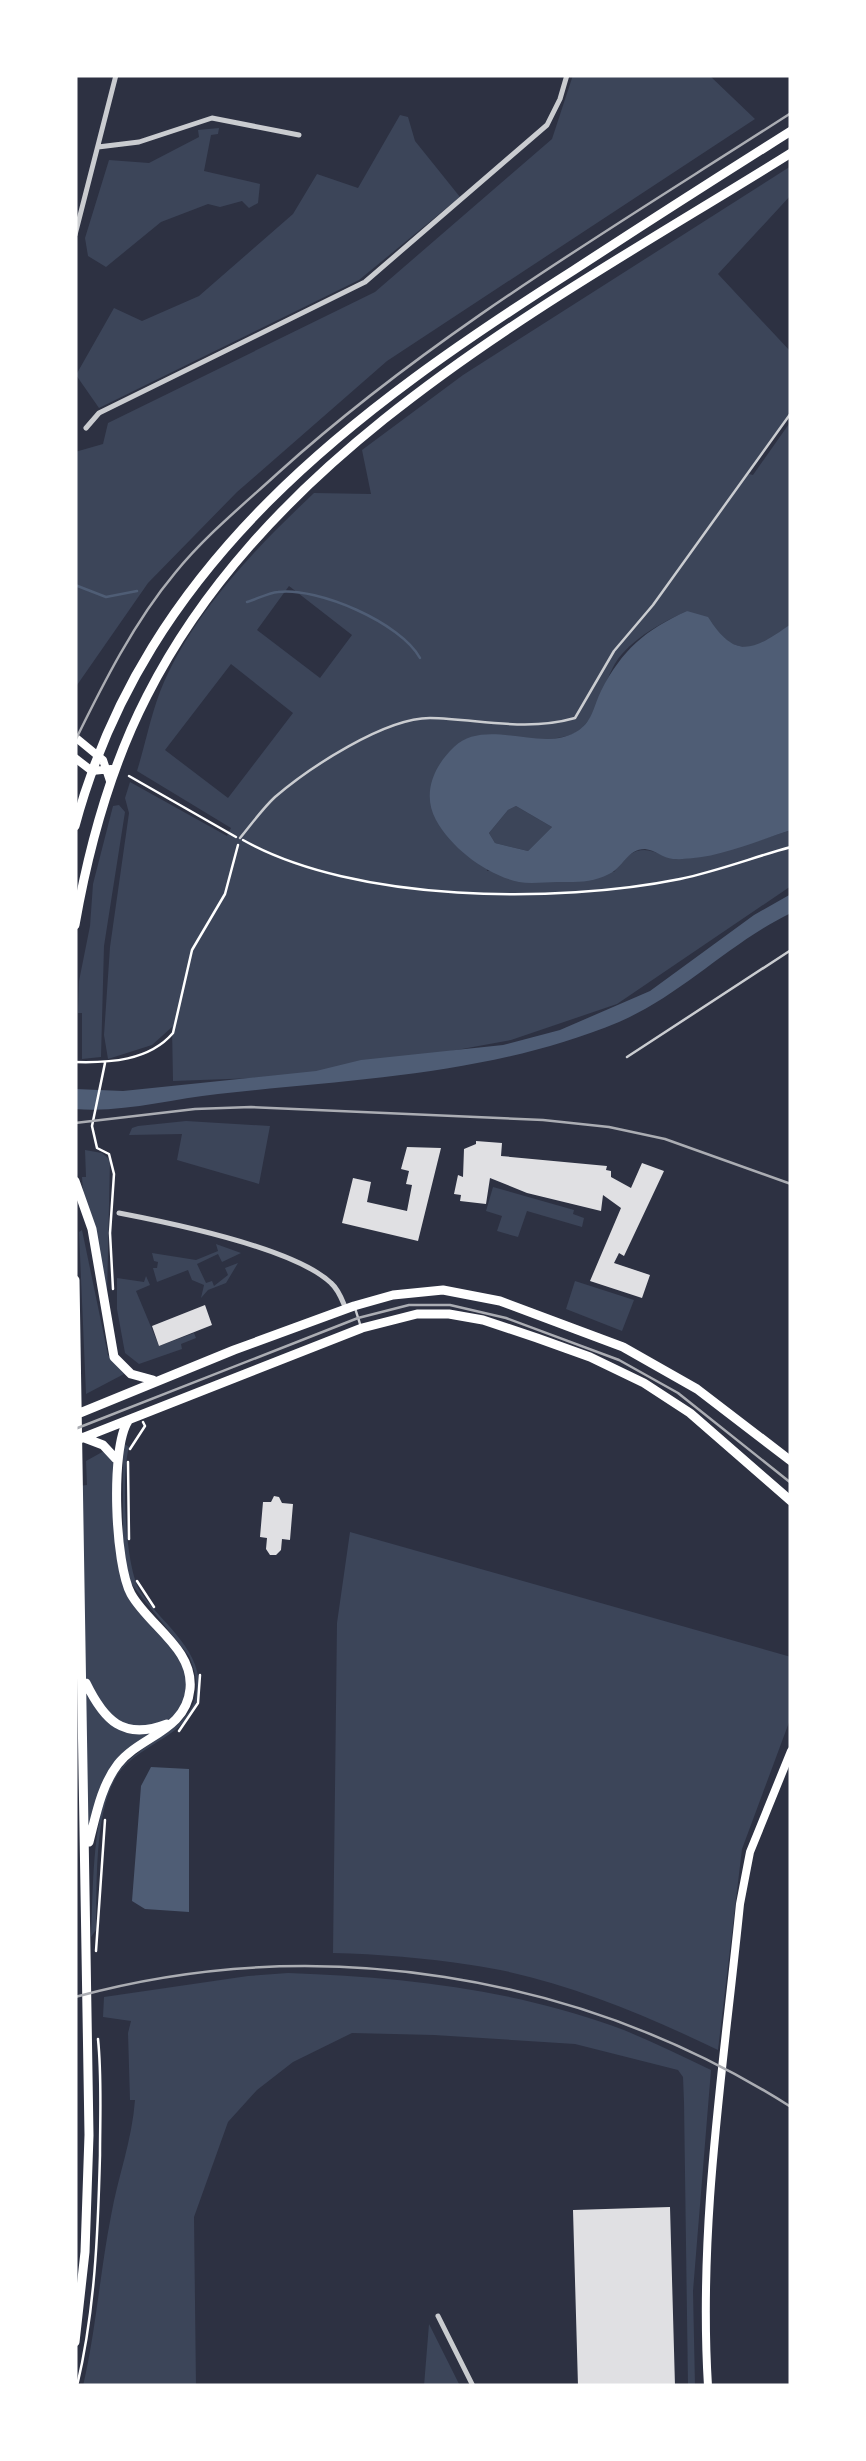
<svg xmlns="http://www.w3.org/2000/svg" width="866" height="2461" font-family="Quicksand,sans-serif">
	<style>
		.green { fill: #3c4559; fill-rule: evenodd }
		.water { fill: #4f5d75; fill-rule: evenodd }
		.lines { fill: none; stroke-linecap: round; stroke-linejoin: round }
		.stream { stroke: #4f5d75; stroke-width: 2.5 }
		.building { fill: #e0e0e3 }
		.path { stroke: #fff; stroke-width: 2.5 }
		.service { stroke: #caccd0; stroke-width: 2.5 }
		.minor { stroke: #caccd0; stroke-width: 5 }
		.secondary { stroke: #fff; stroke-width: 8 }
		.primary { stroke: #fff; stroke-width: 9 }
		.tram { stroke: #abadb3; stroke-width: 2.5 }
		.rail { stroke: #abadb3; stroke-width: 2.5 }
	</style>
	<rect width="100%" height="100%" fill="#2d3142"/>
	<path class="green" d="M573,75H709L755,119L387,361L237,492L148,583L75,688V452L103,444L108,423L375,292L552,139Z
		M400,115L408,117L415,141L460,197L359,280L99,408L76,375L114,308L142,321L199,296L293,214L317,174L358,188Z
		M219,128L218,134L211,135L204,171L260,184L258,203L249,208L242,201L220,207L208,204L161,222L106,267L88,256L85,238L109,160L149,163L199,137L198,130Z
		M791,166V195L718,274L791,352V413L749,474L753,475L791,421V624C781,631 769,644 757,646C731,653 706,626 687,611C663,622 640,634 622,654C601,677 600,728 567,736C541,743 507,736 480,735L487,871L614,872C621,863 627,854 637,851C653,846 665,860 683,859C720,855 756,841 791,830V886L617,1004L511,1040L314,1076L173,1081L172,1027L152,1045L108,1059L104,1035L110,947L129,813L125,798L130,782L227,836L231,828L137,771C146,742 152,709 164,682C197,608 257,547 314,493L371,494L362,450L463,375ZM289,586L352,635L320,678L257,630ZM231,664L293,713L228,798L165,750Z
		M119,805L125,812L104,946L101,1057L82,1059V1013H78L79,981L90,926L93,884L113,806Z
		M516,806L552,827L528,851L495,843L489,833L508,810Z
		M186,1121L270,1126L259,1184L177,1160L182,1134L129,1135L132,1128L138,1126Z
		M85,1150L102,1153L110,1160L107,1297L94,1223L83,1193L82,1177H86Z
		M493,1187L574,1210L573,1214L584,1218L582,1227L527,1211L518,1237L497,1231L502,1216L486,1211Z
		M82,1230L108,1355L124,1374L86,1394L79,1232Z
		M216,1244L241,1253L222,1262L218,1254L197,1264L206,1283L212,1281L214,1286L228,1275L225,1268L238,1263L226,1283L208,1290L201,1298L204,1285L192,1280L188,1270L157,1282L153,1268H157L158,1262L154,1261L152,1253L196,1260L218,1251Z
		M146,1276L150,1285L136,1291L159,1346L194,1333L196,1338L181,1344L182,1349L139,1364L125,1353L117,1309V1278L144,1282Z
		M575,1281L634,1300L622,1331L566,1309Z
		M123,1443L129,1447C121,1474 125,1567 140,1591C159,1621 200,1647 199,1687C197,1738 137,1740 115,1779C94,1817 97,1887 96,1930L91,1937C93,1896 92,1821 110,1785C136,1731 222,1733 189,1656L129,1581L123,1547Z
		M104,1451L118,1461V1546L127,1588L180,1652L190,1676L180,1714L145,1740L106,1783L86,1855L79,1486L87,1485L86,1461Z
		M350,1532L791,1657V1717L742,1849L718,2050C641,2013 556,1977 471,1965C426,1958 378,1954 333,1953L337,1623Z
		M288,1973C400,1977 506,1988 613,2026C646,2038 679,2055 711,2070L693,2291L695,2386H688L684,2102L683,2077L678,2070L575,2044L434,2035L352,2033L293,2062L257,2090L228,2122L194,2217L196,2386H83C96,2330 100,2272 111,2216C118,2176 132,2141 135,2100H130L128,2033L131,2021L103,2017L104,1997L248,1976Z
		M429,2324L460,2386H424Z"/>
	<path class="water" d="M687,611L708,617C736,661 754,650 791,624V830C754,842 712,861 673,859C663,858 655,850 645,849C627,849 623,868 609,874C592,883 577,882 557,882C545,882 531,884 519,882C487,875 452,849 436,820C422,794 433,767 454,747C487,716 544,755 579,730C593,720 594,705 601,691C622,650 645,630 687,611ZM516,806L552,827L528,851L495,843L489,833L508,810Z
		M791,894V913C729,943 682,995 619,1022C492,1075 353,1079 218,1094C170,1099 123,1113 75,1109V1089L123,1091L316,1071L361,1060L503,1045L560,1030L650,991L754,915Z
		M151,1767L189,1769V1912L145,1909L132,1901L141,1786Z"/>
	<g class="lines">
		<path class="stream" d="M75,585L106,597L137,591
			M247,602C257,599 268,593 278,592C318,587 401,623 420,658"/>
	</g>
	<path class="building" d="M476,1141L502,1143L501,1156L607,1166L606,1170L611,1171V1177L631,1188L642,1163L664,1171L624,1256L619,1253L614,1263L650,1275L642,1298L590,1281L621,1208L603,1195L601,1211L527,1193L490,1178L486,1204L460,1201L461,1195L454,1194L458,1175L463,1177L464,1149L476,1144Z
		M407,1147L441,1148L418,1241L342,1223L353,1178L371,1182L367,1202L407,1211L412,1185L406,1184L409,1171L401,1169Z
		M205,1305L212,1325L159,1346L152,1326Z
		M274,1496L279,1497L282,1503L293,1504L290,1540L282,1539L281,1550L276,1555H270L266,1549L267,1538L260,1537L263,1502H271Z
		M670,2207L675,2386H578L573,2210Z"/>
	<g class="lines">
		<path class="path" d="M129,776L236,837
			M243,840C355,903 557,904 680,879C718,871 754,857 791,847
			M75,1062C109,1063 149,1061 173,1033L192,950L225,894L238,845
			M105,1063L92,1126L97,1148L109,1154L114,1174L110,1233L113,1289
			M130,1449L145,1426L143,1422
			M128,1462L129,1539
			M137,1581L154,1607
			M179,1731L198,1703L200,1675
			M96,1951L105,1820
			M77,2386C95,2311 98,2232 100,2155C100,2117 102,2078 98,2039"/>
		<path class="service" d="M240,838C251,825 262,809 275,797C309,768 384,718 430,718C479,719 526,732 575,718L614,651L653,605L791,413
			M627,1057L791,950
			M355,1308L360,1324"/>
		<path class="minor" d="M98,147L139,142L212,118L299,135
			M75,235L116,75
			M86,428L99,413L365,282L547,125L560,99L567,75
			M119,1213C171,1223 294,1248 331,1283C339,1290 342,1300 346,1309
			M438,2316L473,2386"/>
		<path class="secondary" d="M75,737L103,760L110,781
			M75,758L92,771L111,769
			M708,2386C698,2225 724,2064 740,1904L750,1852L791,1751"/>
		<path class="primary" d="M75,826C146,562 355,409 574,270C646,223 718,177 791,131
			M75,925C89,845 110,768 147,696C276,442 559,298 791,153
			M75,1181L92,1229L114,1357L131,1374L153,1380
			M75,1280L89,2135L85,2252L75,2342
			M75,1415L234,1350L354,1306L393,1295L443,1290L500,1301L623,1347L697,1389L791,1461
			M82,1437L103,1445L116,1459
			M77,1440L362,1328L417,1314H449L483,1320L537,1338L590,1357L644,1383L690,1413L791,1501
			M86,1683C104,1720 123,1741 167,1724
			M89,1842C96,1815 101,1786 118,1764C140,1736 186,1731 190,1689C194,1649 149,1626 131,1594C115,1565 110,1449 128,1421"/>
		<path class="tram" d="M75,741C103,684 134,622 175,573C205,536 243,505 278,473C434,332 616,226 791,113
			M75,1429L358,1318L409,1305H450L506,1318L619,1360L678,1393L791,1483"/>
		<path class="rail" d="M75,1123L195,1109L251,1107L543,1120L609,1127L665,1139L791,1184
			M75,1997C317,1931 580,1973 791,2107"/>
	</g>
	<rect width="866" height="2461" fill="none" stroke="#ffffff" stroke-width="155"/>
</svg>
